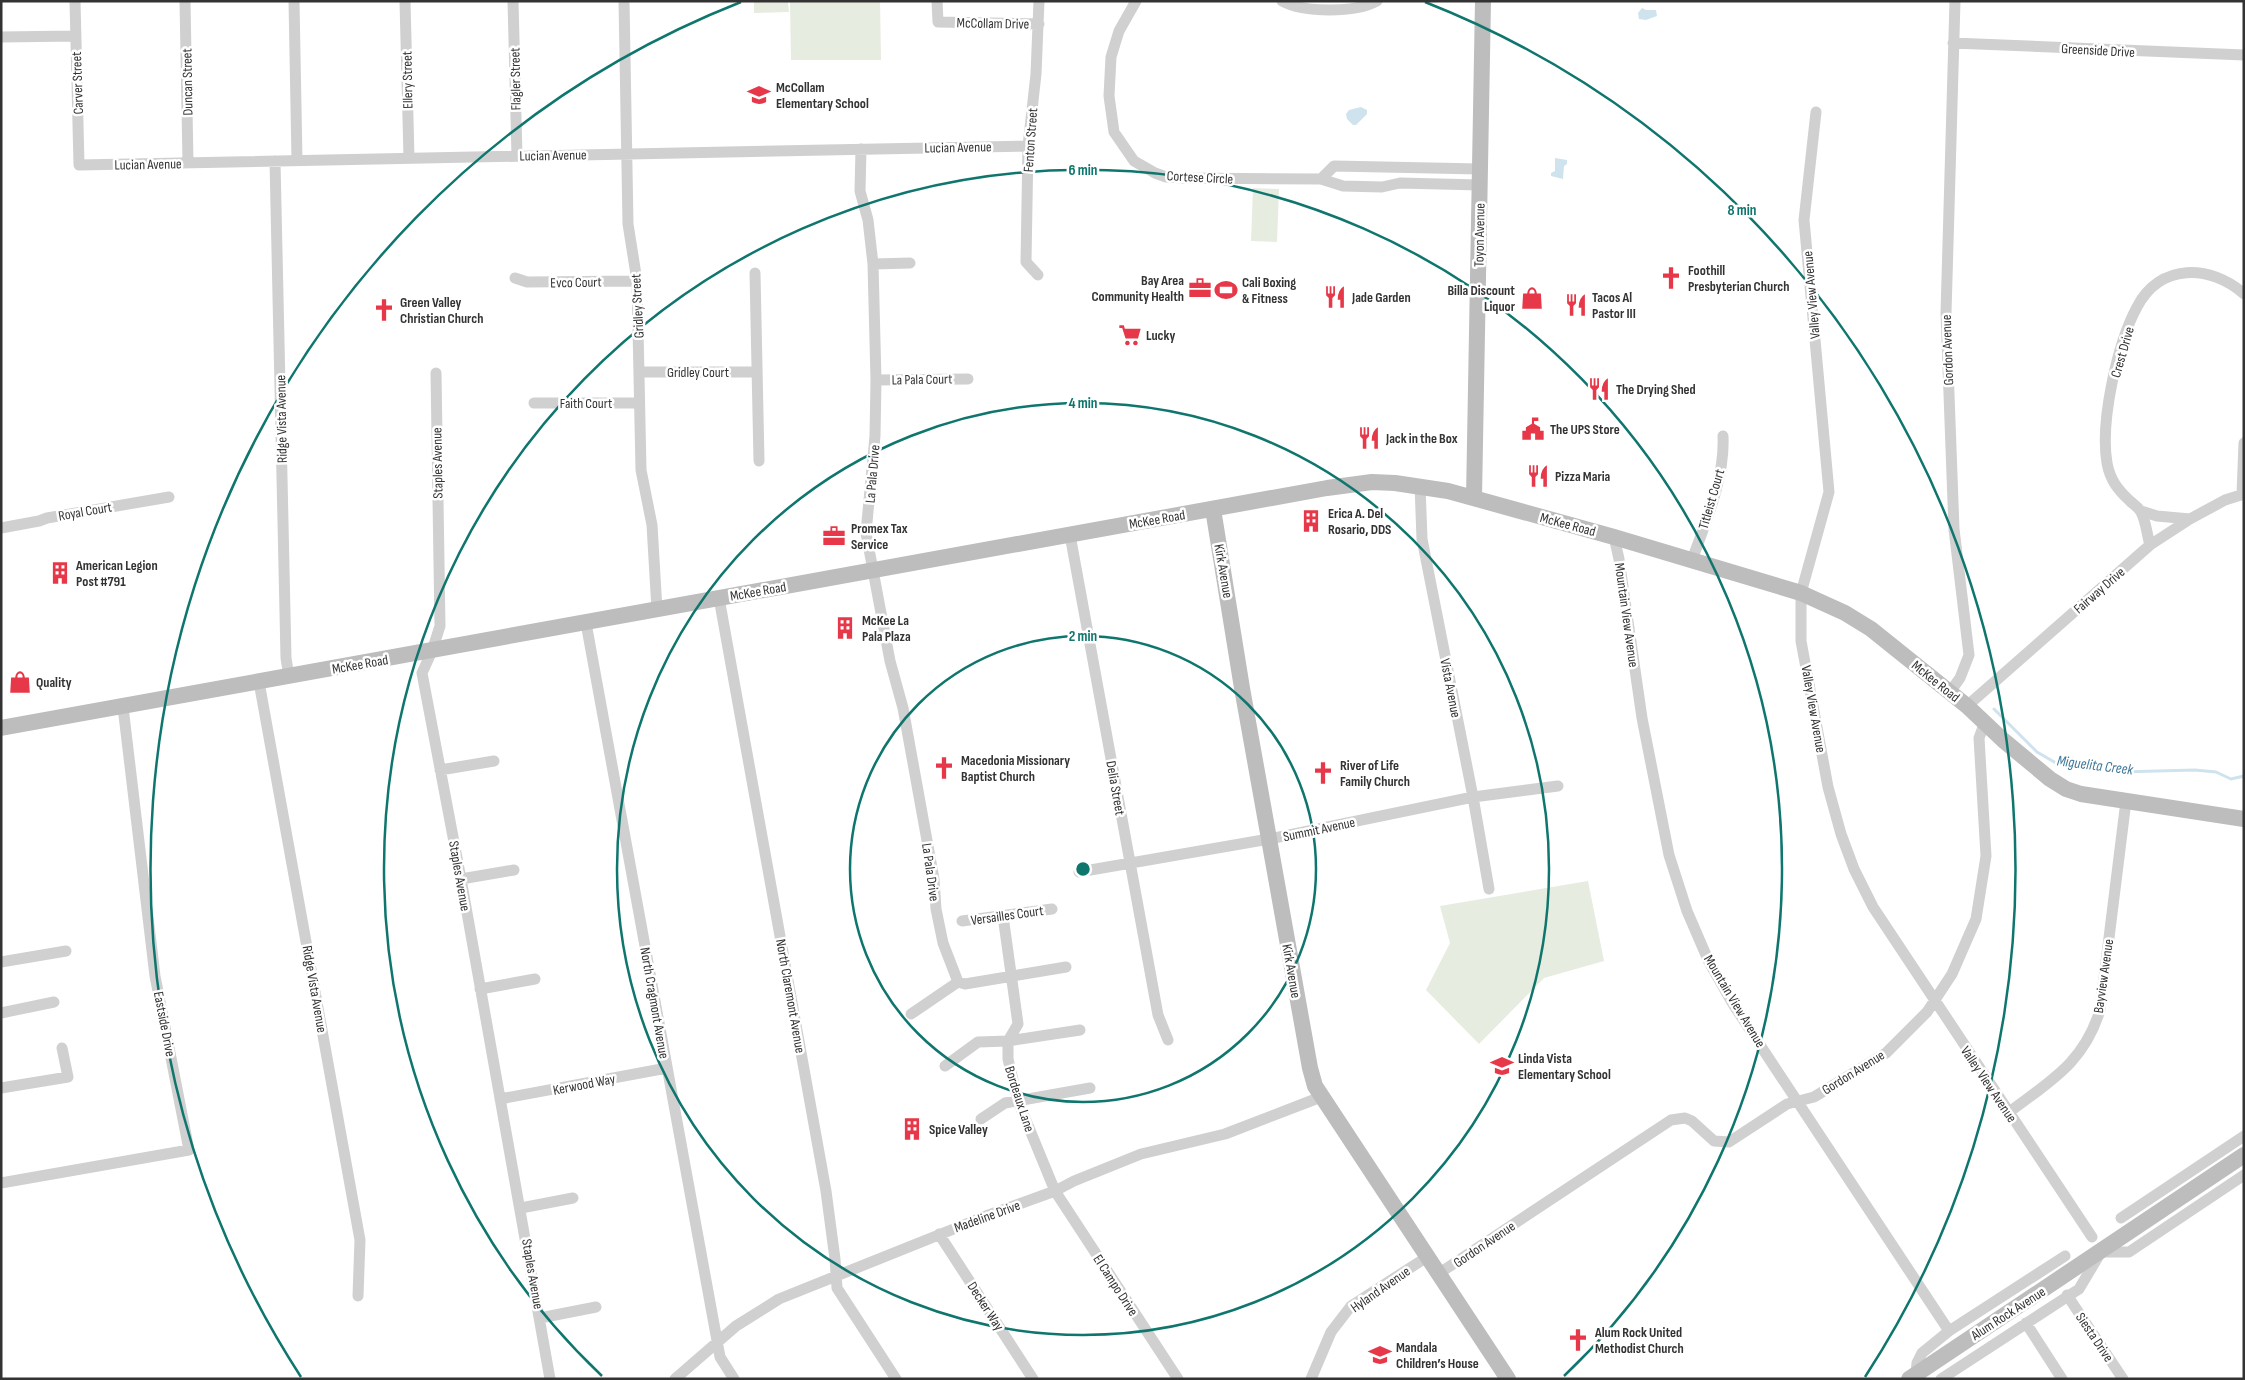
<svg xmlns="http://www.w3.org/2000/svg" width="2245" height="1380" font-family="'Sofia Sans Condensed',sans-serif">
	<style>
		.green { fill: #e6ecdf }
		.water { fill: #cfe3ee }
		.lines { fill: none; stroke-linecap: round; stroke-linejoin: round }
		.stream { stroke: #cfe3ee; stroke-width: 3 }
		.street { stroke: #d0d0d0; stroke-width: 11 }
		.secondary { stroke: #bdbdbd; stroke-width: 16 }
		.ring { fill: none; stroke: #0f766e; stroke-width: 2.5 }
		.labels { text-anchor: middle; stroke-width: 5; stroke-linejoin: round; paint-order: stroke }
		.street-label { font-size: 14px; fill: #333; stroke: #fff }
		.poi-label { font-size: 14px; font-weight: bold; fill: #333; stroke: #fff; text-anchor: start }
		.water-label { font-size: 15px; font-style: italic; fill: #3f7797; stroke: #fff }
		.centre { fill: #0f766e; stroke: #fff; stroke-width: 2.5 }
		.ring-label { font-size: 15px; text-anchor: middle; font-weight: bold; fill: #0f766e; stroke: #fff; stroke-width: 5; stroke-linejoin: round; paint-order: stroke }
	</style>
	<rect width="100%" height="100%" fill="#fff"/>
	<path class="green" d="M754,1H771V8V1H788L789,12L754,13Z
		M790,1H880L881,60H791Z
		M1253,188L1279,189L1277,242L1251,241Z
		M1588,881L1604,961L1544,978L1479,1044L1426,990L1450,943L1440,906Z"/>
	<path class="water" d="M1642,8L1646,10H1656L1657,16L1646,20L1639,19L1638,13Z
		M1361,107L1367,110V114L1356,125H1353L1347,119L1346,114L1349,110Z
		M1555,158L1567,160V164L1564,166L1563,179L1551,176V173L1555,171Z"/>
	<g class="lines">
		<path class="stream" d="M1994,709L2037,752L2056,763L2120,772L2195,770L2216,772L2231,779L2244,776"/>
		<path class="street" d="M75,1L79,165L1028,146
			M185,1L188,163
			M294,1L297,160
			M405,1L409,158
			M513,1L517,156
			M624,1L628,224L637,281L641,470L652,525L657,610
			M937,1L938,22L1039,24
			M1136,1L1119,31L1111,57L1109,96L1114,132L1134,161L1155,173L1166,177L1184,178L1321,179L1343,186L1382,187L1400,183L1480,185
			M1282,1C1304,13 1355,13 1377,1
			M1,37L76,36
			M1953,43L2244,55
			M1816,112L1804,220L1829,492L1801,593V641L1828,787L1841,834L1854,869L1873,907L2092,1237
			M861,149L860,191L868,220L873,264L876,380L875,436L866,533L890,661L903,708L934,879L936,909L943,943L958,982L965,984L1066,967
			M275,161L286,658L289,677
			M1321,179L1334,166L1480,169
			M873,264L910,263
			M755,273L759,461
			M1038,275L1026,262L1028,146L1036,74L1039,1
			M515,278L527,282L637,281
			M640,372H756
			M436,373L440,626L432,651L422,673L461,879L550,1379
			M876,380L968,379
			M534,403H639
			M1420,485L1422,539L1473,797L1489,889
			M2242,494L2244,443
			M2141,511L2157,516L2190,519
			M1,528L39,521L47,518L169,497
			M1070,535L1158,1015L1168,1040
			M1614,537L1619,559L1642,718L1669,855L1687,911L1709,962L1733,1004L1949,1331
			M2150,545C2147,535 2146,521 2141,512C2139,508 2133,504 2130,501C2118,490 2110,480 2107,463C2100,422 2117,344 2137,307C2160,263 2210,264 2244,294
			M1692,560C1706,521 1725,478 1723,436
			M719,598L826,1191L835,1259L837,1288L896,1379
			M586,623L720,1357L734,1379
			M259,682L360,1240L358,1296
			M1950,692L1960,678L1969,655L1954,529L1946,313L1955,1
			M1967,706L2150,545L2190,519L2225,500L2244,494
			M440,770L494,761
			M1079,872L1269,839L1473,797L1558,786
			M461,879L514,870
			M1003,916L1018,1024L1008,1041V1059L1018,1101L1055,1191L1178,1379
			M962,921L1052,909
			M1,962L66,951
			M480,989L535,979
			M1,1013L54,1002
			M911,1014L958,982
			M945,1066L978,1042L1008,1041L1080,1030
			M1,1088L68,1077L62,1048
			M500,1099L667,1068
			M2008,1113C2050,1081 2084,1063 2100,1010L2126,801
			M981,1119L1005,1103L1090,1088
			M1,1183L189,1150L155,976L123,707
			M521,1208L573,1198
			M2121,1218L2244,1136
			M939,1234L1033,1379
			M1438,1274L1671,1120L1685,1118L1692,1121L1714,1141L1729,1142L1787,1104L1814,1097L1886,1053L1927,1012L1952,974L1976,919L1986,856L1979,738L1985,722
			M2067,1295L2123,1379
			M540,1318L596,1307
			M2026,1323L2062,1379
			M1916,1374L1917,1363L1922,1353L1949,1331L2065,1256
			M675,1379L736,1326L779,1299L986,1216L1055,1191L1074,1181L1141,1154L1225,1134L1321,1097
			M1311,1379L1331,1332L1351,1306L1427,1257
			M1941,1379L2079,1289L2101,1252H2129L2244,1175"/>
		<path class="secondary" d="M1474,498L1483,1
			M1213,509L1242,688L1310,1068L1315,1086L1508,1379
			M1,728L1327,488L1372,482L1395,483L1448,491L1614,537L1801,593L1845,613L1871,629L1967,706L2003,740L2050,779L2066,789L2081,794L2244,819
			M1909,1379L2244,1155"/>
	</g>
	<g class="ring">
		<circle cx="1083" cy="869" r="233"/>
		<circle cx="1083" cy="869" r="466"/>
		<path d="M602 1376A699 699 0 1 1 1564 1376"/>
		<path d="M301 1377A932 932 0 0 1 741 2M1425 2A932 932 0 0 1 1865 1377"/>
	</g>
	<defs>
		<symbol id="school-bare" viewBox="-9 -9 18 18"><path d="M0-5L7-2L0 1L-7-2ZM-4 1L0 2.5L4 1V4Q0 6-4 4Z" fill="#e63849" stroke="#fff" stroke-width="2.5" paint-order="stroke"/></symbol>
		<symbol id="church-bare" viewBox="-9 -9 18 18"><path d="M-1.2-6h2.4v3.5h3.3v2.4h-3.3V6h-2.4V-.1h-3.3v-2.4h3.3Z" fill="#e63849" stroke="#fff" stroke-width="2.5" paint-order="stroke"/></symbol>
		<symbol id="office-bare" viewBox="-9 -9 18 18"><path d="M-6-3h4V-5.5h4V-3h4V5H-6ZM-1-4.5V-3h2v-1.5ZM-6 0V1H6V0Z" fill="#e63849" stroke="#fff" stroke-width="2.5" paint-order="stroke"/></symbol>
		<symbol id="stadium-bare" viewBox="-9 -9 18 18"><path d="M0-5a6.5 5 0 1 0 0 10a6.5 5 0 1 0 0-10ZM-3.5-1.8h7v3.6h-7Z" fill="#e63849" stroke="#fff" stroke-width="2.5" paint-order="stroke"/></symbol>
		<symbol id="restaurant-bare" viewBox="-9 -9 18 18"><path d="M-5-6h1v4h1v-4h1v4h1v-4h1v5L-1.5 .5V6h-2V.5L-5-1ZM5-6V6H3V1.5H1.5Q1.5-4 5-6Z" fill="#e63849" stroke="#fff" stroke-width="2.5" paint-order="stroke"/></symbol>
		<symbol id="shop-bare" viewBox="-9 -9 18 18"><path d="M-5-2.5h2.3a2.7 3.5 0 0 1 5.4 0H5L5.5 6h-11ZM-1.5-2.5h3a1.5 2.3 0 0 0-3 0Z" fill="#e63849" stroke="#fff" stroke-width="2.5" paint-order="stroke"/></symbol>
		<symbol id="supermarket-bare" viewBox="-9 -9 18 18"><path d="M-6-5.5h2.5l.6 2H6L4.5 2H-2.5L-4.4-4H-6ZM-1.5 3.2a1.3 1.3 0 1 0 .1 0ZM3 3.2a1.3 1.3 0 1 0 .1 0Z" fill="#e63849" stroke="#fff" stroke-width="2.5" paint-order="stroke"/></symbol>
		<symbol id="civic-bare" viewBox="-9 -9 18 18"><path d="M-.6-6.5H3V-4.5H.6V-3L4-1V1h2V6H-6V1h2V-1L-.6-3ZM-1.2 2.5V6h2.4V2.5Z" fill="#e63849" stroke="#fff" stroke-width="2.5" paint-order="stroke"/></symbol>
		<symbol id="building-bare" viewBox="-9 -9 18 18"><path d="M-4-6H4V6H1V3H-1V6H-4ZM-2.5-4.3h1.7v1.8h-1.7ZM.8-4.3h1.7v1.8H.8ZM-2.5-1h1.7V.8h-1.7ZM.8-1h1.7V.8H.8Z" fill="#e63849" stroke="#fff" stroke-width="2.5" paint-order="stroke"/></symbol>
	</defs>
	<g fill-rule="evenodd">
		<use href="#school-bare" x="743" y="79" width="32" height="32"/>
		<use href="#church-bare" x="1655" y="262" width="32" height="32"/>
		<use href="#office-bare" x="1184" y="272" width="32" height="32"/>
		<use href="#stadium-bare" x="1210" y="274" width="32" height="32"/>
		<use href="#restaurant-bare" x="1319" y="281" width="32" height="32"/>
		<use href="#shop-bare" x="1516" y="282" width="32" height="32"/>
		<use href="#restaurant-bare" x="1560" y="289" width="32" height="32"/>
		<use href="#church-bare" x="368" y="294" width="32" height="32"/>
		<use href="#supermarket-bare" x="1114" y="319" width="32" height="32"/>
		<use href="#restaurant-bare" x="1583" y="373" width="32" height="32"/>
		<use href="#civic-bare" x="1517" y="413" width="32" height="32"/>
		<use href="#restaurant-bare" x="1353" y="422" width="32" height="32"/>
		<use href="#restaurant-bare" x="1522" y="460" width="32" height="32"/>
		<use href="#building-bare" x="1295" y="505" width="32" height="32"/>
		<use href="#office-bare" x="818" y="520" width="32" height="32"/>
		<use href="#building-bare" x="44" y="557" width="32" height="32"/>
		<use href="#building-bare" x="829" y="612" width="32" height="32"/>
		<use href="#shop-bare" x="4" y="666" width="32" height="32"/>
		<use href="#church-bare" x="928" y="752" width="32" height="32"/>
		<use href="#church-bare" x="1307" y="757" width="32" height="32"/>
		<use href="#school-bare" x="1486" y="1050" width="32" height="32"/>
		<use href="#building-bare" x="896" y="1113" width="32" height="32"/>
		<use href="#church-bare" x="1562" y="1324" width="32" height="32"/>
		<use href="#school-bare" x="1364" y="1339" width="32" height="32"/>
	</g>
	<g class="labels">
		<g class="street-label">
			<text transform="translate(993 23) rotate(1)" y="5">McCollam Drive</text>
			<text transform="translate(2098 50) rotate(3)" y="5">Greenside Drive</text>
			<text transform="translate(515 79) rotate(-91)" y="5">Flagler Street</text>
			<text transform="translate(407 80) rotate(-91)" y="5">Ellery Street</text>
			<text transform="translate(187 82) rotate(-91)" y="5">Duncan Street</text>
			<text transform="translate(77 83) rotate(-92)" y="5">Carver Street</text>
			<text transform="translate(1030 140) rotate(-86)" y="5">Fenton Street</text>
			<text transform="translate(958 147) rotate(-1)" y="5">Lucian Avenue</text>
			<text transform="translate(553 155) rotate(-1)" y="5">Lucian Avenue</text>
			<text transform="translate(148 164) rotate(-1)" y="5">Lucian Avenue</text>
			<text transform="translate(1200 177) rotate(3)" y="5">Cortese Circle</text>
			<text transform="translate(1479 235) rotate(-89)" y="5">Toyon Avenue</text>
			<text transform="translate(576 282) rotate(-1)" y="5">Evco Court</text>
			<text transform="translate(1811 295) rotate(-95)" y="5">Valley View Avenue</text>
			<text transform="translate(637 306) rotate(-93)" y="5">Gridley Street</text>
			<text transform="translate(1947 350) rotate(-92)" y="5">Gordon Avenue</text>
			<text transform="translate(2122 352) rotate(-74)" y="5">Crest Drive</text>
			<text x="698" y="377">Gridley Court</text>
			<text transform="translate(922 379) rotate(-1)" y="5">La Pala Court</text>
			<text x="586" y="408">Faith Court</text>
			<text transform="translate(281 419) rotate(-91)" y="5">Ridge Vista Avenue</text>
			<text transform="translate(437 463) rotate(-91)" y="5">Staples Avenue</text>
			<text transform="translate(872 474) rotate(-85)" y="5">La Pala Drive</text>
			<text transform="translate(1711 499) rotate(-74)" y="5">Titleist Court</text>
			<text transform="translate(85 511) rotate(-10)" y="5">Royal Court</text>
			<text transform="translate(1157 519) rotate(-10)" y="5">McKee Road</text>
			<text transform="translate(1568 524) rotate(15)" y="5">McKee Road</text>
			<text transform="translate(1224 571) rotate(80)" y="5">Kirk Avenue</text>
			<text transform="translate(2099 590) rotate(-41)" y="5">Fairway Drive</text>
			<text transform="translate(758 591) rotate(-10)" y="5">McKee Road</text>
			<text transform="translate(1627 615) rotate(82)" y="5">Mountain View Avenue</text>
			<text transform="translate(360 664) rotate(-10)" y="5">McKee Road</text>
			<text transform="translate(1936 681) rotate(39)" y="5">McKee Road</text>
			<text transform="translate(1451 688) rotate(79)" y="5">Vista Avenue</text>
			<text transform="translate(1814 709) rotate(80)" y="5">Valley View Avenue</text>
			<text transform="translate(1116 788) rotate(80)" y="5">Delia Street</text>
			<text transform="translate(1319 829) rotate(-12)" y="5">Summit Avenue</text>
			<text transform="translate(931 872) rotate(82)" y="5">La Pala Drive</text>
			<text transform="translate(460 876) rotate(80)" y="5">Staples Avenue</text>
			<text transform="translate(1007 915) rotate(-8)" y="5">Versailles Court</text>
			<text transform="translate(1292 971) rotate(80)" y="5">Kirk Avenue</text>
			<text transform="translate(2103 976) rotate(-82)" y="5">Bayview Avenue</text>
			<text transform="translate(315 989) rotate(80)" y="5">Ridge Vista Avenue</text>
			<text transform="translate(791 996) rotate(80)" y="5">North Claremont Avenue</text>
			<text transform="translate(1735 1001) rotate(59)" y="5">Mountain View Avenue</text>
			<text transform="translate(655 1003) rotate(80)" y="5">North Cragmont Avenue</text>
			<text transform="translate(165 1024) rotate(79)" y="5">Eastside Drive</text>
			<text transform="translate(1853 1072) rotate(-32)" y="5">Gordon Avenue</text>
			<text transform="translate(584 1084) rotate(-11)" y="5">Kerwood Way</text>
			<text transform="translate(1989 1084) rotate(56)" y="5">Valley View Avenue</text>
			<text transform="translate(1020 1099) rotate(72)" y="5">Bordeaux Lane</text>
			<text transform="translate(987 1216) rotate(-20)" y="5">Madeline Drive</text>
			<text transform="translate(1484 1244) rotate(-34)" y="5">Gordon Avenue</text>
			<text transform="translate(533 1274) rotate(80)" y="5">Staples Avenue</text>
			<text transform="translate(1116 1285) rotate(57)" y="5">El Campo Drive</text>
			<text transform="translate(1380 1289) rotate(-35)" y="5">Hyland Avenue</text>
			<text transform="translate(986 1306) rotate(57)" y="5">Decker Way</text>
			<text transform="translate(2008 1313) rotate(-33)" y="5">Alum Rock Avenue</text>
			<text transform="translate(2095 1337) rotate(56)" y="5">Siesta Drive</text>
		</g>
		<g class="poi-label">
			<text x="776" y="92">McCollam<tspan x="776" dy="16">Elementary School</tspan></text>
			<text x="1688" y="275">Foothill<tspan x="1688" dy="16">Presbyterian Church</tspan></text>
			<text x="1184" y="285" text-anchor="end">Bay Area<tspan x="1184" dy="16">Community Health</tspan></text>
			<text x="1242" y="287">Cali Boxing<tspan x="1242" dy="16">&amp; Fitness</tspan></text>
			<text x="1515" y="295" text-anchor="end">Billa Discount<tspan x="1515" dy="16">Liquor</tspan></text>
			<text x="1352" y="302">Jade Garden</text>
			<text x="1592" y="302">Tacos Al<tspan x="1592" dy="16">Pastor III</tspan></text>
			<text x="400" y="307">Green Valley<tspan x="400" dy="16">Christian Church</tspan></text>
			<text x="1146" y="340">Lucky</text>
			<text x="1616" y="394">The Drying Shed</text>
			<text x="1550" y="434">The UPS Store</text>
			<text x="1386" y="443">Jack in the Box</text>
			<text x="1555" y="481">Pizza Maria</text>
			<text x="1328" y="518">Erica A. Del<tspan x="1328" dy="16">Rosario, DDS</tspan></text>
			<text x="851" y="533">Promex Tax<tspan x="851" dy="16">Service</tspan></text>
			<text x="76" y="570">American Legion<tspan x="76" dy="16">Post #791</tspan></text>
			<text x="862" y="625">McKee La<tspan x="862" dy="16">Pala Plaza</tspan></text>
			<text x="36" y="687">Quality</text>
			<text x="961" y="765">Macedonia Missionary<tspan x="961" dy="16">Baptist Church</tspan></text>
			<text x="1340" y="770">River of Life<tspan x="1340" dy="16">Family Church</tspan></text>
			<text x="1518" y="1063">Linda Vista<tspan x="1518" dy="16">Elementary School</tspan></text>
			<text x="929" y="1134">Spice Valley</text>
			<text x="1595" y="1337">Alum Rock United<tspan x="1595" dy="16">Methodist Church</tspan></text>
			<text x="1396" y="1352">Mandala<tspan x="1396" dy="16">Children’s House</tspan></text>
		</g>
		<g class="water-label">
			<text transform="translate(2095 765) rotate(7)" y="5">Miguelita Creek</text>
		</g>
	</g>
	<circle cx="1083" cy="869" r="8" class="centre"/>
	<g class="ring-label">
		<text x="1083" y="175">6 min</text>
		<text x="1742" y="215">8 min</text>
		<text x="1083" y="408">4 min</text>
		<text x="1083" y="641">2 min</text>
	</g>
	<rect width="2245" height="1380" fill="none" stroke="#333333" stroke-width="5"/>
</svg>
